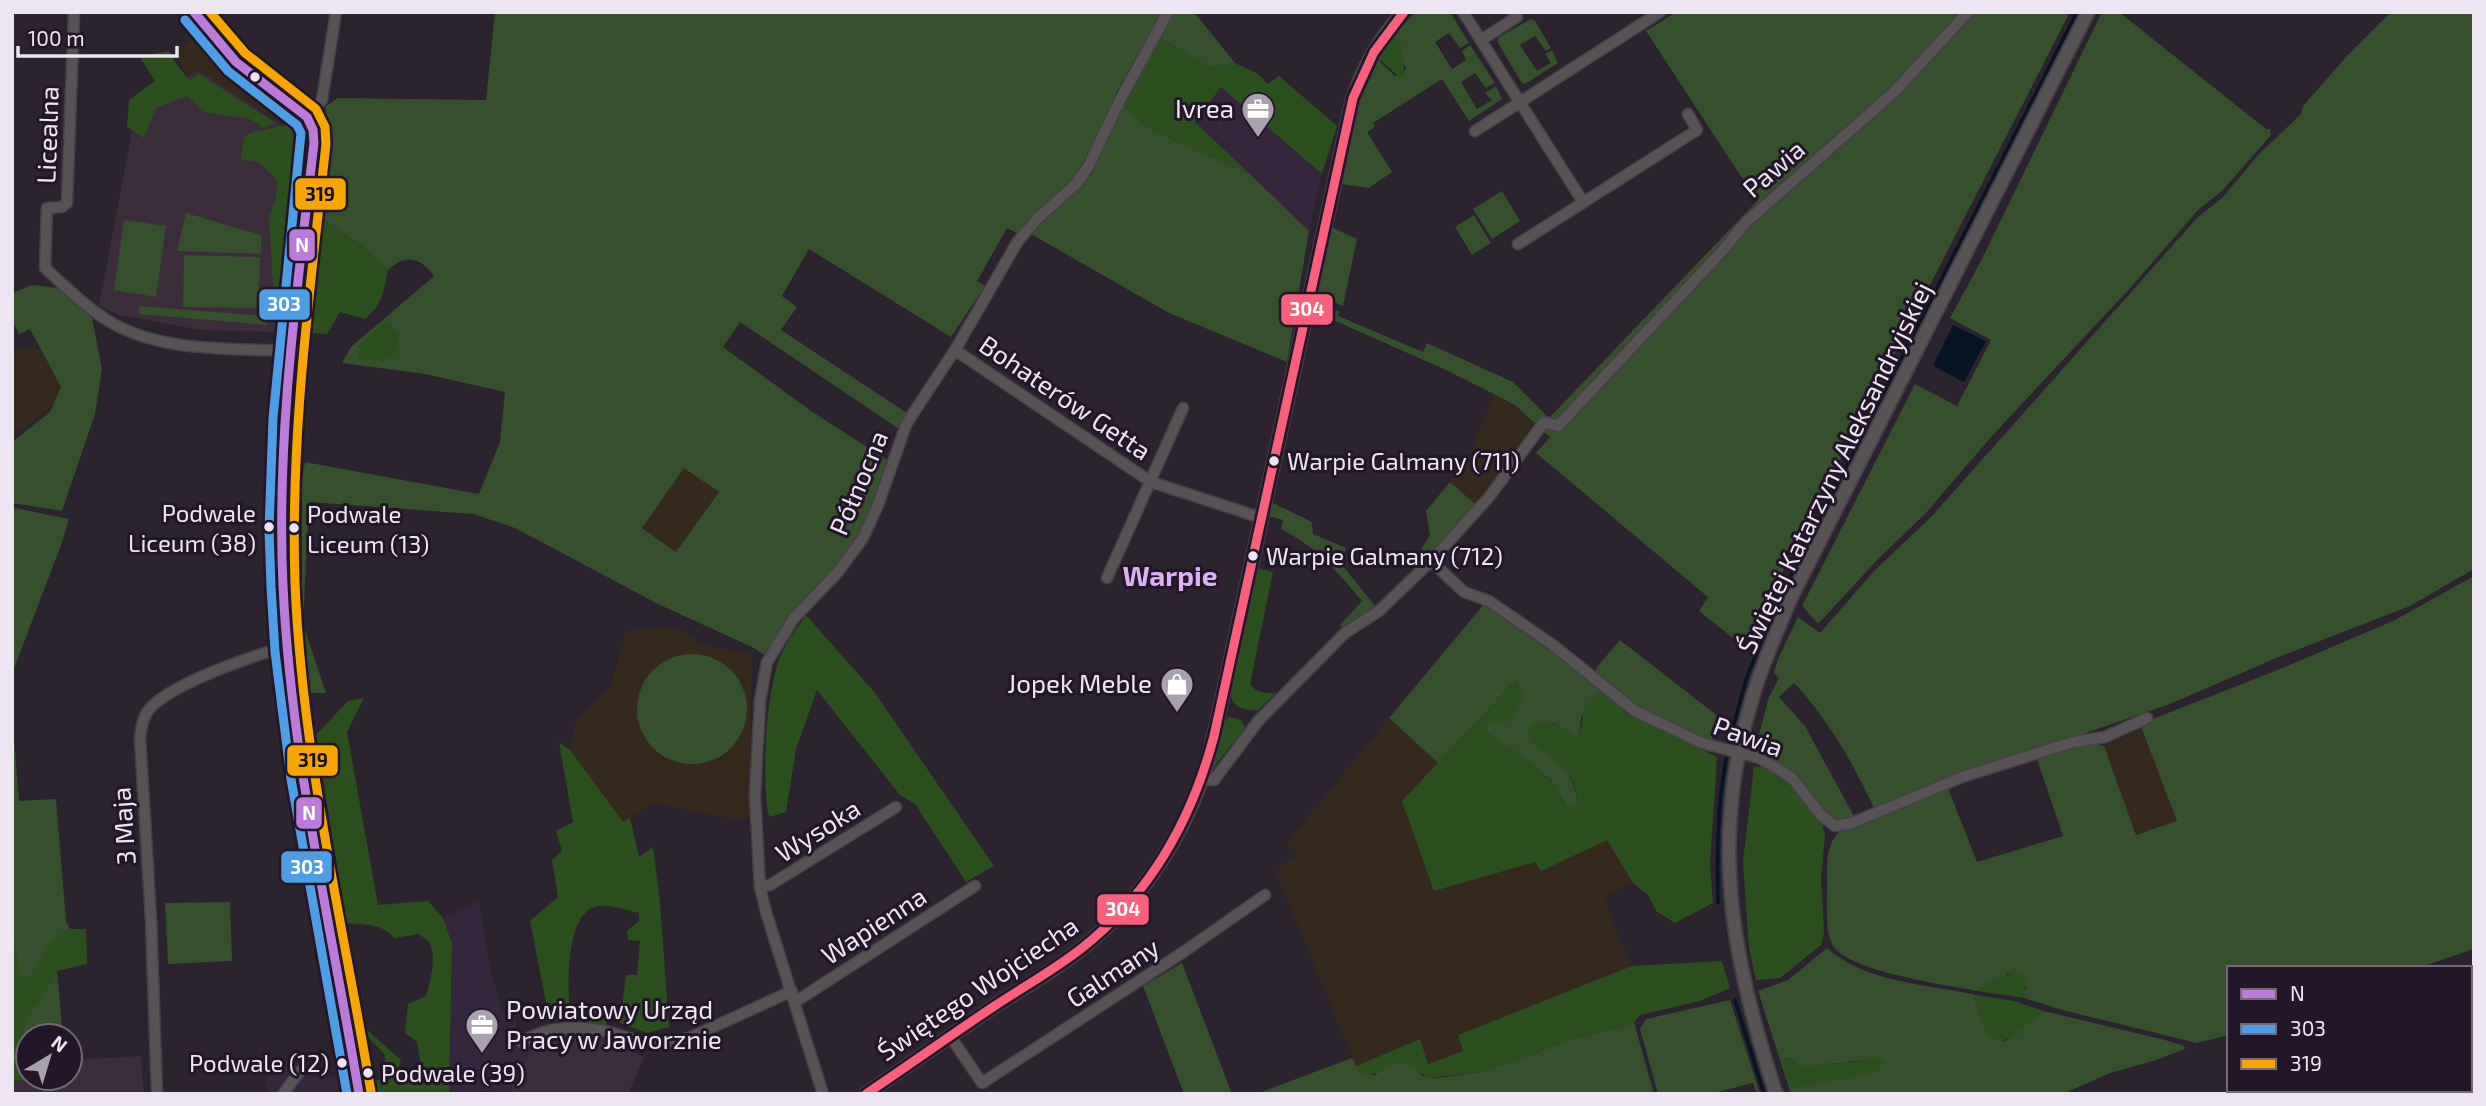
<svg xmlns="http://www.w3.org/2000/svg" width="2486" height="1106" font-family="'Exo 2',sans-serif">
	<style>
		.built { fill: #35263d }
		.industrial { fill: #35291e }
		.education { fill: #3b2e3a }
		.green { fill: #364f2d; fill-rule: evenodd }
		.forest { fill: #2c501d }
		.water { fill: #061424 }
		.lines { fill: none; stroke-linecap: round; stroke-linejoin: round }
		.stream { stroke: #061424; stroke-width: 3.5 }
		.minor-casing { stroke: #453f49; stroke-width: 13 }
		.tertiary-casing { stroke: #453f49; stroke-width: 16 }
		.minor { stroke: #575354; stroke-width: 10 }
		.tertiary { stroke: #575354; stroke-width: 12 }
		.bus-1-casing { stroke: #221628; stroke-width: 14 }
		.bus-2-casing { stroke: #221628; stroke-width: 14 }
		.bus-3-casing { stroke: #221628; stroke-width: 14 }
		.bus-4-casing { stroke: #221628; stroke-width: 14 }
		.bus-1 { stroke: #bd7bd9; stroke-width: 9 }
		.bus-2 { stroke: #4d9ee5; stroke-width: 9 }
		.bus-3 { stroke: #f7a600; stroke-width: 9 }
		.bus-4 { stroke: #f8607d; stroke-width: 9 }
		.bus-dot { fill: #ede5f2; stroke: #221628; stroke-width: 2.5 }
		.labels { text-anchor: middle; stroke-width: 6; stroke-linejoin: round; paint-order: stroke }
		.bus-label { font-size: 24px; fill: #ede5f2; stroke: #221628; text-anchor: start }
		.poi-label { font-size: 26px; fill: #ede5f2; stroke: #221628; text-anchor: end }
		.street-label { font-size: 26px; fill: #ede5f2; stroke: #221628 }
		.neighbourhood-label { font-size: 28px; font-weight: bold; fill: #dcb2f3; stroke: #221628 }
		.line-badge { stroke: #221628; stroke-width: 2.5 }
		.badge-label { font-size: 19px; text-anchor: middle; font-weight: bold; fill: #fff }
		.pale-badge-label { font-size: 19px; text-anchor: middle; font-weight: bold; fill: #111 }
	</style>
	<rect width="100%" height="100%" fill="#2b232e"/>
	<path class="built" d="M1221,86L1322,174L1309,231L1195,122Z
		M479,901L491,972L502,1011L514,1017L519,1033L550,1022L551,1033L532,1047L509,1094H449L452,943L443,918Z
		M295,1059L297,1068L314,1077L318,1074L332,1076L344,1074L347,1094H268L265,1064Z"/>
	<path class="industrial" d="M198,33L223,62L290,114L283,126L197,70L187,75L175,53Z
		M26,346L41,350L61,387L53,405L12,437V353Z
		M1494,394L1516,406L1536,424L1502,475L1475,504L1450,482L1464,468Z
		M684,467L719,492L677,552L642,528Z
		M679,627L702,645L751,654L750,813L745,821L654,803L623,823L571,751L576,720L611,686L626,631Z
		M1389,718L1438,763L1402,801L1536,862L1541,871L1607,839L1633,883L1603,898L1632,966L1458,1035L1464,1051L1428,1064L1419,1039L1356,1066L1276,872L1297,853L1286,845L1290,839Z
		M2141,729L2178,821L2136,835L2104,746Z"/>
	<path class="education" d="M198,70L301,138L279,237V332L201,330L119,315L99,306L137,105Z
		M551,1033L599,1036L644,1057L628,1094H509L532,1047L539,1037Z
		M141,1056L144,1094H12V1081L27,1080L26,1062H28V1078H70V1060Z"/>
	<path class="green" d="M495,12H1162L1117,91L1101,129L1077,173L1079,175L1017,233L1007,228L977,281L985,286L951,337L809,249L782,296L797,307L781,330L907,413L899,429L740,322L723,347L814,413L889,461L866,524L848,555L787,621L764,655L754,648L658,604L515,528L473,514L309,502L303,624L326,693H308L300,622L302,597V480L305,462L479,494L500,442L505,392L425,374L342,363L351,347L434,276C421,258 406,253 388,270L362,246L323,219L330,165L318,163L326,106L338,98L486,100ZM684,468L719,492L676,552L642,528Z
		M1173,12H1194L1235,63L1208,67L1160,37Z
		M1416,12H1450L1469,43L1460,48L1449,33L1435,42L1452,69L1466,60L1462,51L1470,45L1495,83L1486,88L1475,73L1461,82L1477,109L1492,100L1485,93L1496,86L1502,99L1469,121L1442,79L1373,123L1375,127L1367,132L1392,172L1369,188L1341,184C1350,141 1355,91 1381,53L1380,62L1395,76L1406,69C1401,58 1401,48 1394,38L1389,40Z
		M1676,12H2070L1776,585L1754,616L1756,620L1743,646L1699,611L1708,597L1536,453L1550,437L1516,406L1494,394L1446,370L1313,311L1315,309C1323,308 1332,308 1340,312L1338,316L1423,352L1427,343L1513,382L1549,418L1759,199L1738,172L1646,31Z
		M2102,12H2119L2266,129H2270L2271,135L2222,191L2198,210L2133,285L1991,437L1925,514L1879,558L1818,624L1802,606L1915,384L1957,406L1991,340L1950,318L1981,261Z
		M2391,12H2474V569L2410,606L2274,659L2170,704L2045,747L1973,768L1875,810C1854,765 1828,719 1794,683L1779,697L1805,726L1855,818L1831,822L1791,773L1755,750L1769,697L1779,678L1774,673L1778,659L1798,617L1820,633L1874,571L1931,517L2197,218L2223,197L2259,154L2301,114L2303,106L2346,57Z
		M1531,19L1535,21L1551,48L1546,51L1535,36L1520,45L1537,71L1551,63L1545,54L1552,50L1558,63L1525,84L1521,82L1497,41L1499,37Z
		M1122,105L1153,131L1250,174L1309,231L1287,362L1169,313L1031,234L1092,174Z
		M1502,191L1520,221L1492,239L1473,209Z
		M186,213L261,235V254L177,251Z
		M1474,215L1491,243L1472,255L1455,227Z
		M124,220L166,226L156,297L114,290Z
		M1331,227L1357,239L1343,306L1317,294Z
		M184,255L260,257L258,308L183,307Z
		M32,285L59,288L92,318L102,369L95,414L62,511L12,503V442L50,412L61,387L30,329L19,334L12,320V293Z
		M139,306L267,316V325L139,314Z
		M1450,482L1475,504L1436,549L1412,564L1430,535L1426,511Z
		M1273,503L1312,522L1313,534L1346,548L1342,565L1376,607L1344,629L1340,625L1362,601C1335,569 1319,549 1281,529L1283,520L1268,516Z
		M15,508L69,519L61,545L12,674V511Z
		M2474,576V949L2418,968H2229V1035L2197,1043L2062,1010L2024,998L2022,992L2027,988L2008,972L2006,977L1987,983L1981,990L1977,991C1947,985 1845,971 1832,944C1825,931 1827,900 1827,885C1827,866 1825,844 1841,830L1948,788L1977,862L2063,836L2037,759L2091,742L2104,746L2136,835L2177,821L2140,724L2280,669L2393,621Z
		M1484,604L1554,653L1606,696L1597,694L1581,718L1579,736L1576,737L1554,723L1532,741C1554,757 1580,777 1576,806L1571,809L1567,807L1551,780L1521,756L1485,731V727L1516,680L1438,763L1389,718Z
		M1620,640L1719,717L1712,739L1704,740L1638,707L1595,672L1597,667Z
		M637 709a55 55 0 1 1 110 0a55 55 0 1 1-110 0Z
		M12,711L19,801L56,799L66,921L70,929L57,971L63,1036H28V1062H26L12,921Z
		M230,902L232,961L168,964L165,903Z
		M1827,948C1866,983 1927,984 1976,995L1975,1002L1987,1034L2005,1041C2020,1032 2029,1019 2044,1011L2165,1040L2184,1046L2185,1049L2153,1061L2110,1073L2063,1094H1791L1758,991L1788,980ZM1790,1058L1802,1069C1823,1061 1845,1065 1867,1059L1812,1084L1792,1088L1782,1059Z
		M1182,963L1232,1094H1184L1143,986Z
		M1730,1000L1760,1094H1757L1753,1083L1710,1094H1658L1640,1029L1646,1019Z
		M1634,1022L1654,1094H1256L1352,1058L1360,1073L1375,1075L1382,1068L1400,1060L1415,1068L1423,1076L1437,1078L1481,1072L1579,1037L1624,1027Z"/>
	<path class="forest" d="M1160,37L1208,67L1235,63L1258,74L1268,84L1279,76L1337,126L1322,174L1221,87L1195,122L1250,174L1153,131L1122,105Z
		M1394,38L1400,41C1401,48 1405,70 1404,75L1399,77L1379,59L1389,40Z
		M169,51L177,65L189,80L199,74L275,123L264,128L250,119L205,112L187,96L156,108L144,138L127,127L129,100L155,81L139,56Z
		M290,124L303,133L305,150L285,318L275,313L269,219L276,196L277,180L259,162L241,159L244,137L250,133Z
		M323,219L362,246L388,270C384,291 382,305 365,319L340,312L327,334L307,333Z
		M388,321L399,335L395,354L383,362L358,358L359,346L381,324Z
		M1257,568L1273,572L1250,684C1256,693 1265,693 1276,693L1257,711C1243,710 1232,708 1230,692Z
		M806,615L875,693L994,866L966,882L915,804L900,795L817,690L796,749L786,812L769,817C761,780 766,692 780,657C786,642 797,628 806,615Z
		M1516,680L1525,692L1514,715L1506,722L1487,724L1485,731C1507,746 1529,760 1548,778C1558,786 1560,803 1572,809L1576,806C1581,765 1542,760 1528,734C1536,708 1563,728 1576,737L1579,736L1585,707L1597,694L1606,696L1628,712L1717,757L1710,863L1713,903L1675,923L1656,911L1648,895L1633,883L1607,840L1541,871L1535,862L1434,891L1402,801Z
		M364,698L347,732L378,905L428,901L443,918L452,943L449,1094H374L372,1082L386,1077L385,1055L367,1036L366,1029L401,1060L395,1080H407V1073L422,1070L417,1042L405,1033L408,1004L426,996C430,982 438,954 428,941C426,938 422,937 419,934L394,938C382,923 364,925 346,923L316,735L348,701Z
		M1229,717L1241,720L1245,728L1213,768L1224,722Z
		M559,742L571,751L623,822L630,818L639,857L653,847L660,903L669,1027L647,1033L620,1023L626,975H637L640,941L628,940L627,931L639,921V913C625,910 609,903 595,907C567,914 568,980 569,1003L608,1009L606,1028C587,1022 569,1019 550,1022L530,921L558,897L552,860L562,851L556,831L573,822Z
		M1754,766L1766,768L1790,781L1806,797L1822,823L1825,836L1821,877L1824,933L1821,945L1780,978L1756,980L1749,949L1743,862Z
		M70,929H86L87,964L57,971L42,998L24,1022L27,1080L12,1081V934L14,933L20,978L31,976L48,944Z
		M1722,961L1730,988L1700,1001L1640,1015L1634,1022L1624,1027L1579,1037L1481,1072L1429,1078L1400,1060C1385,1065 1375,1080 1360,1074L1356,1066L1420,1039L1428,1064L1463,1051L1458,1035L1632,966Z
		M2013,968L2023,974L2029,983L2022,993L2024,998L1977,991L1995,978L2006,977Z
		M1976,995L2014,1001L2044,1011C2029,1020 2004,1055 1987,1034L1975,1002Z
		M1790,1058L1802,1069L1814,1065L1855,1062L1867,1059L1881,1058L1886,1061L1876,1073L1792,1088L1782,1059Z"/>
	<path class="water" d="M1953,325L1986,341L1964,382L1933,366Z"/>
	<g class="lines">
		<path class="stream" d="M1784,589L2077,12
			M1729,742L1747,676L1777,606
			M1718,903C1717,855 1717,807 1726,759
			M1735,1000L1764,1094"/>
		<defs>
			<path id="minor" d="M74,12L67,203L62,207L47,208L45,268C65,286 84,306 107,320C159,353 231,348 290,351
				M1463,12L1583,202
				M1481,40L1517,17L1514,12
				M307,117L322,100L336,12
				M1475,131L1660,12
				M1518,244L1697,130L1688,114
				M955,350L1151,482L1262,518
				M1431,561L1464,592L1489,601L1553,645L1635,711L1702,743L1759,758L1778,769L1792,778L1822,816L1835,826L1852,823L1962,777L2073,742L2105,737L2147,718
				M1107,578L1183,408
				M1202,780H1214L1259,720L1345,633L1379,611L1431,561L1490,496L1544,422L1558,426L1724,249L1745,223L1893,93L1968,12
				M760,887L770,885L896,807
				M795,1002L975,886
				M950,1036L982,1083L1182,953L1265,895
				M522,1042C549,1025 582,1025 613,1033C623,1036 634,1041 645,1042C659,1045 674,1042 689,1038L792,991
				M157,1094L151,919L140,738C141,728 143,715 151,707C178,681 250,657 287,646
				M283,1094L300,1071
				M823,1094L766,912L760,887L755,796L760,701L767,662L794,618L837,573L863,538L878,505L906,425L914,412L955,350L1018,241L1038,218L1076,184L1088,167L1120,100L1168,12"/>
			<path id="tertiary" d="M194,12L236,62L307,117L313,130L314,143C298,290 276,437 283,586C291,758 332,925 359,1094
				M866,1094C908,1065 951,1036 993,1007C1027,985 1064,965 1094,938C1154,886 1197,813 1214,736L1353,98C1364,66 1380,37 1404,12
				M1776,1094C1731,957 1709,837 1753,696C1763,661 1778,629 1792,596L2088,12"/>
		</defs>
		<use href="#minor" class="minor-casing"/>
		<use href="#tertiary" class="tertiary-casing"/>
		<use href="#minor" class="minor"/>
		<use href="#tertiary" class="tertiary"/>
		<defs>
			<path id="bus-1" d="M194,12L236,62L307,117L313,130L314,143C297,290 276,438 283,586C291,757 331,925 359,1094"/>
			<path id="bus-2" d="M185,20L228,71L297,125L301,133L273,418L269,530L271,587L275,652L291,779L347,1094"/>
			<path id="bus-3" d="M210,12L245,53L316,109L325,127L326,144C310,290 290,436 295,583C302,755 343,924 371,1092"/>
			<path id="bus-4" d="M866,1094C909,1065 951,1035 993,1007C1023,987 1054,970 1082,948C1150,894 1192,819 1214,736L1353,98L1374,52L1404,12"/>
		</defs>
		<use href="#bus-1" class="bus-1-casing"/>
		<use href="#bus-2" class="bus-2-casing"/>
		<use href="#bus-3" class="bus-3-casing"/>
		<use href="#bus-4" class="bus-4-casing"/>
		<use href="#bus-1" class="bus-1"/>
		<use href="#bus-2" class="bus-2"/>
		<use href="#bus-3" class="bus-3"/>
		<use href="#bus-4" class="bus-4"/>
	</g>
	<defs>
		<symbol id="office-pin" viewBox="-11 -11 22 30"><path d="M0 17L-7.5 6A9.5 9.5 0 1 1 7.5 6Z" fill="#a9a1ad" stroke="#221628"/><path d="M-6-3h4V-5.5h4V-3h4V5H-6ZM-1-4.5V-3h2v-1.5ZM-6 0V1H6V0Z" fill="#fff"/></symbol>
		<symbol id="shop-pin" viewBox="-11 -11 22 30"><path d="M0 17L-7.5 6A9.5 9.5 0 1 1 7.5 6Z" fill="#a9a1ad" stroke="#221628"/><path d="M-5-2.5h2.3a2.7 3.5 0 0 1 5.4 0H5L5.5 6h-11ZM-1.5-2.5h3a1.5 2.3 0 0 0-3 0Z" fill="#fff"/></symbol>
	</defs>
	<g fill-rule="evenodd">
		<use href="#office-pin" x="1239" y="90" width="38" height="52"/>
		<use href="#shop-pin" x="1158" y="665" width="38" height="52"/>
		<use href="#office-pin" x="463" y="1006" width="38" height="52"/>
	</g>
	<g class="bus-dot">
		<circle cx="255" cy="77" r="6"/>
		<circle cx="1274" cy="461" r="6"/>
		<circle cx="269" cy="527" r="6"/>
		<circle cx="294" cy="528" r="6"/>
		<circle cx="1253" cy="556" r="6"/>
		<circle cx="342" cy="1063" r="6"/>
		<circle cx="368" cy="1073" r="6"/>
	</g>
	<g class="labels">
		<g class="bus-label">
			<text x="1287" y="470">Warpie Galmany (711)</text>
			<text x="256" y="522" text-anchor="end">Podwale<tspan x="256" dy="30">Liceum (38)</tspan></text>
			<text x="307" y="523">Podwale<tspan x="307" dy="30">Liceum (13)</tspan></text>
			<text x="1266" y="565">Warpie Galmany (712)</text>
			<text x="329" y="1072" text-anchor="end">Podwale (12)</text>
			<text x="381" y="1082">Podwale (39)</text>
		</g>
		<g class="poi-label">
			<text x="1234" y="118">Ivrea</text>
			<text x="1152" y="693">Jopek Meble</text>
			<text x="506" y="1019" text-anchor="start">Powiatowy Urząd<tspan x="506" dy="30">Pracy w Jaworznie</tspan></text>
		</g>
		<g class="street-label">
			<text transform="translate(48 135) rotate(-88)" y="9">Licealna</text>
			<text transform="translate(1774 169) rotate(-41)" y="9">Pawia</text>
			<text transform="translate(1065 398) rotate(34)" y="9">Bohaterów Getta</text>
			<text transform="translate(1835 468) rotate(-64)" y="9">Świętej Katarzyny Aleksandryjskiej</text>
			<text transform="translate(859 483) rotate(-67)" y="9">Północna</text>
			<text transform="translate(1748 737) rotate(20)" y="9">Pawia</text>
			<text transform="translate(124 826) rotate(-94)" y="9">3 Maja</text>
			<text transform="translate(818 831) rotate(-32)" y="9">Wysoka</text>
			<text transform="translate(874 926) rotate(-33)" y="9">Wapienna</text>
			<text transform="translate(1113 973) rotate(-33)" y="9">Galmany</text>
			<text transform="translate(978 989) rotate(-34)" y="9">Świętego Wojciecha</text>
		</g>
		<g class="neighbourhood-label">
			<text x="1170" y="586">Warpie</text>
		</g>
	</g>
	<g class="line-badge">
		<rect x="294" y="177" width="53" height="34" rx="7" fill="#f7a600"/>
		<rect x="288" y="228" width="28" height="34" rx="7" fill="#bd7bd9"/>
		<rect x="258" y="288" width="53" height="33" rx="7" fill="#4d9ee5"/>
		<rect x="1280" y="293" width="54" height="33" rx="7" fill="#f8607d"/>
		<rect x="286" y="744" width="53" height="33" rx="7" fill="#f7a600"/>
		<rect x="295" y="796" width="28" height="34" rx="7" fill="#bd7bd9"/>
		<rect x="280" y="850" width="53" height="34" rx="7" fill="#4d9ee5"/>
		<rect x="1096" y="893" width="54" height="33" rx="7" fill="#f8607d"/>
	</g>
	<g class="badge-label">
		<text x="302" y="252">N</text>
		<text x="284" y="311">303</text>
		<text x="1307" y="316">304</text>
		<text x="309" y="820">N</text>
		<text x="307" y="874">303</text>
		<text x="1123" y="916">304</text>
	</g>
	<g class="pale-badge-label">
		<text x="320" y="201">319</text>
		<text x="313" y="767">319</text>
	</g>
	<rect width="2486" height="1106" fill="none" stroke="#ede5f2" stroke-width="28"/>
	<rect x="2227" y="966" width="245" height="126" fill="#221628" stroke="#736979" stroke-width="2"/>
	<rect x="2241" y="989" width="35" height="10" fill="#bd7bd9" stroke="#736979" stroke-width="2"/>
	<text x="2290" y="1001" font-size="21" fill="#ede5f2">N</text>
	<rect x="2241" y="1024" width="35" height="10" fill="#4d9ee5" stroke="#736979" stroke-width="2"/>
	<text x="2290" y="1036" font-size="21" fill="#ede5f2">303</text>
	<rect x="2241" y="1059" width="35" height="10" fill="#f7a600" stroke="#736979" stroke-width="2"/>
	<text x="2290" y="1071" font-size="21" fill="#ede5f2">319</text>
	<g transform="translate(49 1057) rotate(38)"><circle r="33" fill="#221628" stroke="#736979" stroke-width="2"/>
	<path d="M0-5L12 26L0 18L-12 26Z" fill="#a9a1ad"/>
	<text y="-10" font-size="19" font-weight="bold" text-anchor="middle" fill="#ede5f2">N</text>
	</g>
	<path d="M18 46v10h159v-10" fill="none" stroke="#ede5f2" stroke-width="3.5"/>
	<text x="28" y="46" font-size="21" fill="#ede5f2" stroke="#221628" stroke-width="5" paint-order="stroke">100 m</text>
</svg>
